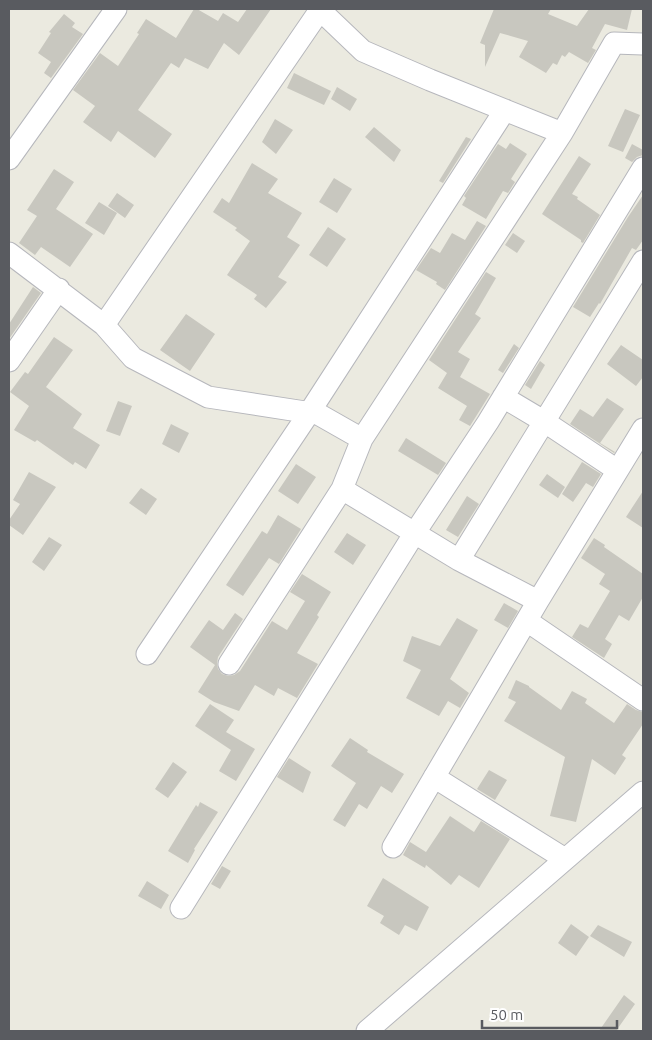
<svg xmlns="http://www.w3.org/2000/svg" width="652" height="1040" font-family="Ubuntu,sans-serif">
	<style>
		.building { fill: #c8c7bf }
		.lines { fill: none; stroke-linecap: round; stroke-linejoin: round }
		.street-casing { stroke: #b6b7bc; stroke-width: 23 }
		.street { stroke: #fff; stroke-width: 21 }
	</style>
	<rect width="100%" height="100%" fill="#ebeae0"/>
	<path class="building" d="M194,9H197L218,21L223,13L238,22L247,9H271L239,55L224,43L208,69L185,58L179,68L171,63L138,110L172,134L155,158L118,131L111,142L83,122L95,106L73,90L100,53L118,66L139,34L137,33L146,19L176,38Z
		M494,9H551L548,14L577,26L589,9H632L627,30L605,24L592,48L596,50L588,63L569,52L565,57L562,55L557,65L553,63L546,73L519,57L528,41L500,33L485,67V45L480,43Z
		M64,14L75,23L72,27L83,34L51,78L44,73L51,62L38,53L51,33L49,32Z
		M294,73L331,91L324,105L287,88Z
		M337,87L357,99L350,111L331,99Z
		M625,109L640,115L623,152L608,146Z
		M275,119L293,130L276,154L262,142Z
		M374,127L401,150L394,162L365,137Z
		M466,137L471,139L443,183L439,181Z
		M510,143L527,154L511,179L515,182L508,193L503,191L486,219L462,205L466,198L464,196L498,144L506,149Z
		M632,144L643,150V155L637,157L632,162L625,158Z
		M579,156L591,164L572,194L578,197L577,199L600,215L583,243L581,242V240L542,214Z
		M252,163L278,179L268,193L302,213L287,237L300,245L278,277L287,282L266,308L254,299L257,295L227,275L250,241L235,230L237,228L213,212L222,198L229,203Z
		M54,169L74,182L56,209L93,234L70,267L41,247L35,255L19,243L37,216L27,210Z
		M334,178L352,189L337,213L319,202Z
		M117,193L134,205L125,218L108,206Z
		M643,195V240L636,250L632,248L600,304L599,303L590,317L573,307L628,217Z
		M99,202L117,213L104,235L85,223Z
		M477,221L486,226L445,290L436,284L437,282L416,270L431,248L440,253L452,233L465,240Z
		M328,227L346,239L327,267L309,255Z
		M513,233L525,241L517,253L505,245Z
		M486,272L496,278L475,314L481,318L458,352L470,359L460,377L490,394L470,426L459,420L467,406L438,388L447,373L429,360Z
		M33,287L41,293L9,339V324Z
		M186,314L215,334L190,371L160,350Z
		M54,337L73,350L46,387L82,414L73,428L100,445L86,469L75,462L73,465L37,440L35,442L14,430L29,406L10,392L25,372L28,374Z
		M514,344L519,348L503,373L498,370Z
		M621,345L643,360V377L636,386L607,364Z
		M540,361L545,365L531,389L525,385Z
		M607,398L624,409L600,443L615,452L614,453L570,424L580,409L593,417Z
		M118,401L132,406L120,436L106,431Z
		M171,424L189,433L179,453L162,444Z
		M406,438L446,463L438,475L398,451Z
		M582,462L601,474L593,487L586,483L573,502L562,494Z
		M296,464L316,477L298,504L278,491Z
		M29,472L56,487L23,535L9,525V520L20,504L13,500Z
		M547,474L565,487L558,498L539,485Z
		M141,488L157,499L146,515L129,503Z
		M643,491V528L626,517Z
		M467,496L479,504L458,537L446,530Z
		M278,515L301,529L279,564L269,558L243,596L226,585L262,531L267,534Z
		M347,533L366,545L353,565L334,552Z
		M49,537L62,545L44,571L32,562Z
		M594,538L605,545L604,547L643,574V597L629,621L619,615L605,639L612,644L604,658L572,637L580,624L588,628L610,591L599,584L605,574L581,558Z
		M302,574L331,592L317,615L319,617L297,653L318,664L297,698L278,688L274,696L255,685L239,711L214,702L198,692L215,665L190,647L209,620L223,630L235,613L243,619L218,657L217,663L218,669L222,674L228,676L234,675L240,671L272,621L287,630L305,601L290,592Z
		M504,603L518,611L508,628L494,620Z
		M457,618L478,630L450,679L469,693L460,708L448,701L439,716L406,698L421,670L403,661L412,636L440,646Z
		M516,680L529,686V687L561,710L572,691L587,699L585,703L614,723L627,704L636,710L643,712V724L622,755L626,758L615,775L592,759L576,822L550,816L565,757L504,721L516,702L508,698Z
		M210,704L234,720L226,732L255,749L236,781L219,771L231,750L195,726Z
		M350,738L368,750L367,752L404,774L392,793L381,786L367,809L359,804L345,827L333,820L356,783L331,766Z
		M289,758L311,772L303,793L277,777Z
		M173,762L187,772L168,798L155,789Z
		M489,770L507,780L495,800L477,789Z
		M200,802L218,812L194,849L195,850L188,863L168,851L196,805L198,807Z
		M450,816L474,832L481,821L510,839L479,888L459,875L451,885L426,865L425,868L403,855L410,842L426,852Z
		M222,866L231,871L220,889L211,884Z
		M383,878L429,907L417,931L405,925L399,935L380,923L384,916L367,906Z
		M147,881L169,895L161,909L138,896Z
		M571,924L589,937L576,956L558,943Z
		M598,925L632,942L624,957L590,936Z
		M624,995L635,1004L616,1031H599Z"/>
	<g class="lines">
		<defs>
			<path id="street" d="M319,9L363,51L430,80L562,133
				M9,159L116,9
				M9,253L104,325L133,358L208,397L318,414L362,439
				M104,325L320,10
				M9,361L59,289
				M503,397L545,422L617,470
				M342,489L459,560L538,601
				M459,560L643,261
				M527,621L643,700
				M147,654L309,413L505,110
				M229,664L342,489L362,439L562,133L614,43L643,44
				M434,777L565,859
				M393,847L538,601L643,429
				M181,908L414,534L488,422L643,168
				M367,1031L643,792"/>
		</defs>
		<use href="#street" class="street-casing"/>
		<use href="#street" class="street"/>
	</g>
	<rect width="652" height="1040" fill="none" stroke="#595b60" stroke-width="20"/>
	<path d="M482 1020v8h135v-8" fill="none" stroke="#595b60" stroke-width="2.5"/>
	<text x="490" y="1020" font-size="15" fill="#595b60" stroke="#ffffff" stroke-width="4" paint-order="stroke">50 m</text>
</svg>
